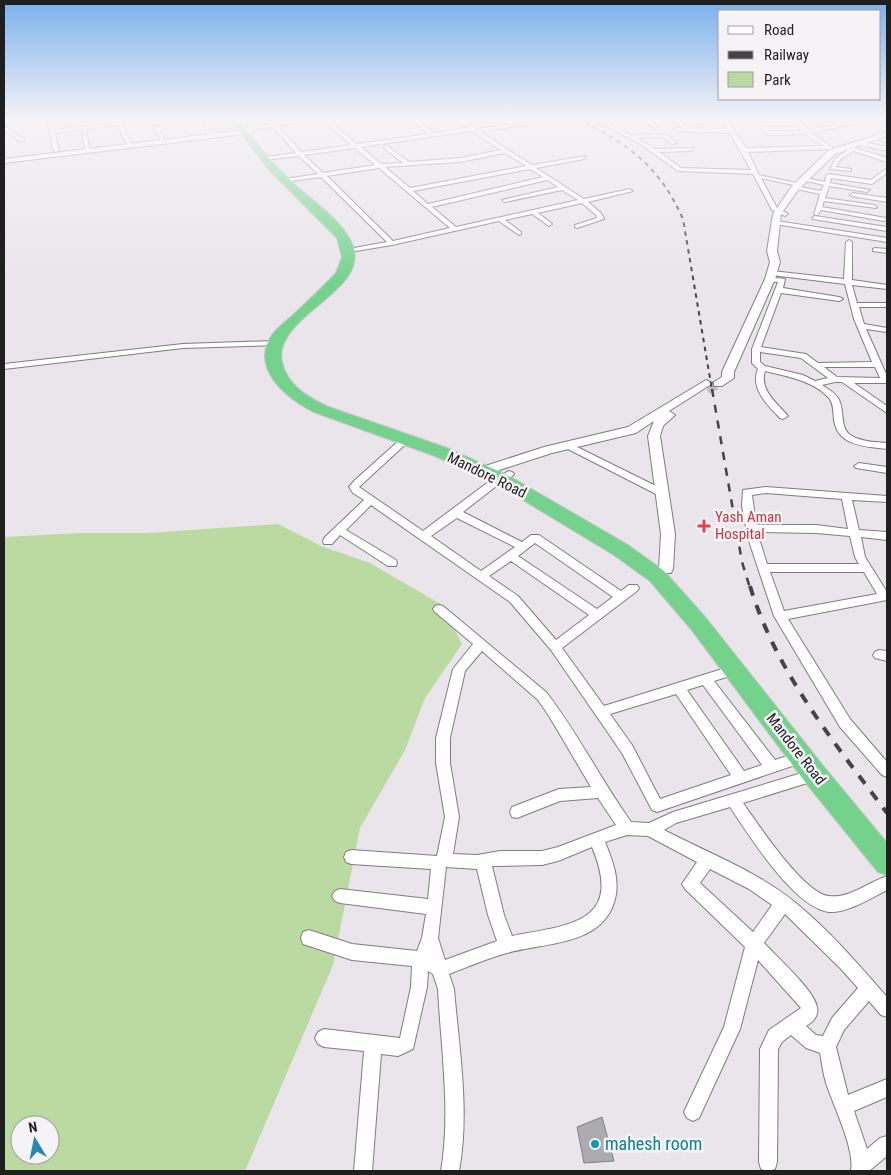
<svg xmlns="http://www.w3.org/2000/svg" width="891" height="1175" font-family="'Roboto Condensed',sans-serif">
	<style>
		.green { fill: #bbdaa1; fill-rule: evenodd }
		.building { fill: #ababb0; stroke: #818185 }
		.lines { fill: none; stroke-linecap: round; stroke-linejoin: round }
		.secondary-tunnel { stroke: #c1bdc2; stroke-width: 10; stroke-dasharray: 10 5; stroke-linecap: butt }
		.street-casing { stroke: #7f7c80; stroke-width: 2 }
		.secondary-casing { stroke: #7f7c80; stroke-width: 2 }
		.highway-casing { stroke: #c5c5c5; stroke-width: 2 }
		.street { fill: #fff; fill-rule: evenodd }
		.secondary { fill: #fff; fill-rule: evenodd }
		.highway { fill: #75d28d; fill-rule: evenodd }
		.rail-far2 { stroke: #444345; stroke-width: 2; stroke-dasharray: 4.5 4.5; stroke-linecap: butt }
		.rail-far1 { stroke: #444345; stroke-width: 2.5; stroke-dasharray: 8 8; stroke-linecap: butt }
		.rail { stroke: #444345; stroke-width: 4; stroke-dasharray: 10 10; stroke-linecap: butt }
		.health-dot { fill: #e0444e; stroke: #f6f3f7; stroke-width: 2 }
		.culture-dot { fill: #0f9aa8; stroke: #f6f3f7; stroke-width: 2 }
		.labels { text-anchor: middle; stroke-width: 5; stroke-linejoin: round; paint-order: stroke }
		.street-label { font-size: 15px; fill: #201f20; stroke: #f6f3f7 }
		.health-label { font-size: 15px; fill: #be3a42; stroke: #f6f3f7; text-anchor: start }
		.near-culture-label { font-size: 18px; fill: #0d838f; stroke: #f6f3f7; text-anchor: start }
	</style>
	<rect width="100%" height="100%" fill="#e9e5ea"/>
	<path class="green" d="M278,524L321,546L370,563L442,605L462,644L425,698L405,750L360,828L333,965L245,1171H4V537L79,533H148ZM20,1125H50V1155H20Z"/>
	<path class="building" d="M602,1117L614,1161L584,1163L577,1127Z"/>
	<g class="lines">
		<path class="secondary-tunnel" d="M707,389L718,384"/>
		<defs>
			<path id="street" d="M10,119H18L4,124V120Z
				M47,119H53L55,130L116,122L115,119H119L121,121L148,119L122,124L133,148L128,147L117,125L55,133L59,150L56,152L53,150Z
				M303,119H314L278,126L301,152L351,145L322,119H327L357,144L428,134L412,119H417L434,133L468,128L455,119H460L476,129L552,119L550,121L480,132L532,165L586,156L584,159L536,168L584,199L630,189L633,191L588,202L601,213L604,219L577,228L575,227V225L597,218L596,215L582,203L538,213L551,223L552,224L549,226L532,214L505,220L521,232V234L519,235L499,221L392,245L356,251L354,250V248L387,242L321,177L283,182L282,181L285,179L318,174L299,156L263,160L265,157L296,153L273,127L249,130L246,128ZM472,131L501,150L460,158L409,162L386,145L384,148L403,163L381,164L361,147ZM355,148L375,165L323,173L304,155ZM505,153L526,166L410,188L385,167L460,162ZM379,168L450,228L393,241L327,176ZM530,169L543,177L428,204L413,191ZM547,180L558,187L502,200L505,202L562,190L578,200L456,227L432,207Z
				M593,119H599L631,135L666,134L677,143L672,144L663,137L637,138L655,149L693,148L691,151L659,152L681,168L751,170L730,133L677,131L675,128H682L674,119H680L688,128L728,129L721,119H726L746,148L824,146L805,134L768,135L765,133L768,131H802L797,125H759L761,122L795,121V119H799L808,130L866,119H875L811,133L832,147V149L748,152L759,175L801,184L798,186L761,178L777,208L788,214L785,216L772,210L753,174L678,171L642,145Z
				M643,119H649L658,127L653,128Z
				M205,120L208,122L213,135L208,134L202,122Z
				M4,126L24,139V141H20L4,130Z
				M154,126H158L165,141H161Z
				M82,133L87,134L90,151L85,150Z
				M858,141L887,147V151L856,144Z
				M849,146L887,158V162L853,151L840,160L836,167L851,169V171L830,169L836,158L848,150L846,148Z
				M887,168V173L872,184L831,178L830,183L870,190L867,192L829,186L825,198L874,205L877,207L876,208L824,201L822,207L886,218L887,219L884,221L821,210L818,215H814L820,194L792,188L795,186L821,191L824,185L803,180L806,178L825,182L826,176L829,174L871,180Z
				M853,193L887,198V202L851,196L850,195Z
				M815,216L887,227V231L813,219L812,218Z
				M777,221L887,238V242L775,224L774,223Z
				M849,240L852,242V280L887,285V289L852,285L857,303H887V307H859L864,324L887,328V332L866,329L887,376V383H854L887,406V413L842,382H835L822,385C828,389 836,393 839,400C845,411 839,429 852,436C862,442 876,442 887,443V449C866,446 838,447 834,420C833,413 834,404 829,398C814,381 786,376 765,371C759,390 777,403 788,416L783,419L780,418C767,405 750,388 758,369L752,363V349L778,282L767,281V277L785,279L783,288L839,297L843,299L839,301L781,293L761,347L806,354L818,363L872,362L854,319L845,284L772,275L768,273L772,271L844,279L846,242ZM760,352L801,358L828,378L815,381L803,375L765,366L760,362ZM824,367H875L880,378L837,377Z
				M875,248L887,249V253L873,251V249Z
				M275,341H278V345L183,348L4,369V364L183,344Z
				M406,436L411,439L409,441L359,487L423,531L487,483L509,471L512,472L514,474L512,476L495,487L463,512L522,542L531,535H539L621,591L629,585H637L639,588L637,591L562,648L604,706L735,665L739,667L741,670L739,673L714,681L775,760L802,751L807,753L809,757L807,761L657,812L652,810L622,753L551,650L510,602L371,505L346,530L396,560L397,563L396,566H388L340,535L332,544H324L323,541L324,538L364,500L353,493L349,487L354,481L403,437ZM457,518L515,547L481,571L431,536ZM535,543L613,597L597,609L518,556ZM511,561L589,615L556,640L518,596L489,576ZM703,685L762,765L744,771L687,690ZM676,694L731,775L660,799L632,745L610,714Z
				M567,442L666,491L667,493L666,495H658L564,447L562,445Z
				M859,463L887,467V473L856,468L854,466Z
				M766,487L887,496V502L852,500L859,530L887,532V540L861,537L865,557L887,592V600L788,619L850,719L887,762V777L882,775L840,727L774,616L748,538L742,506L743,490ZM766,493L842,499L848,529L816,525H756L752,495ZM757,532L816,533L850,536L855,557L859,564H767ZM770,572H864L877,594L784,611Z
				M439,605L443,606L546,692C578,733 601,780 631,822L649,823L673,812L815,769L820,771L822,775L820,779L743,803C758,824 804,894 829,896C849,899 869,882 887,876V890C871,898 848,913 829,912C794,908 749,835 730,807L676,823L664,830C708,853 759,872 797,904C830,931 859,965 887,997V1017L881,1015L869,1001L844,1030L836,1047L848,1095L887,1079V1097L854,1111L867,1149L880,1138L887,1136V1156L869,1171L851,1170C855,1149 833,1105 826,1083C823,1073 822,1063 820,1053L806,1048L791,1035L782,1042L778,1049L777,1162L775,1169L768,1171L761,1169L759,1162L760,1049L769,1030L801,1008L758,960L740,1029L699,1118L693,1121L687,1118L684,1112L724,1027L745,947L685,889L682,884L697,862L648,836L627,835L605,842C614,864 622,885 612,908C595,946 541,943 507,953C488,958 468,967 449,974L454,989C459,1048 470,1113 459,1171H441C451,1112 441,1049 438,989L433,974L428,971L427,987L413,1049L398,1056L381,1054L372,1171H354L364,1051L324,1047L318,1044L315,1038L318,1032L324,1029L400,1038L411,987L412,966L352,960L303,944L301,938L303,932L309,930L352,944L417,951L422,938L426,914L340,903L335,901L332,896L335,891L340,889L428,899L431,869L351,864L346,862L344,857L346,852L351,850L437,856L445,817L436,763V738L453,669L473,644L435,612L433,609L435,606ZM482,651L538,700L549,716L591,787L559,789L512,807L510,812L512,817L517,818L560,801L598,798L616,825L558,847L542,851H500L477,855L453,854L459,817L450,763V738L465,671ZM592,847C624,923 570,925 512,936L504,915L492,866L542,865L558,861ZM446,867L477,869L488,915L497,941L445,960L438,938ZM710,869L749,889L772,905L753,932L700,883ZM785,914L841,969L858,988L832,1018L823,1036L816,1035L806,1026C813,1022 819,1016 817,1007C814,990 777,957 764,943Z
				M879,650L887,651V661L875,658L873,655L875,652Z"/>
			<path id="secondary" d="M251,129L254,133L4,163V159Z
				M887,132V136L835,154L798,190L781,214L777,251L780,262L775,279L734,372V378L722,386H714V382L722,377V372L765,279L770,262L767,251L773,214L792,186L829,150Z
				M706,380L712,383L710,385L669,411L675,415L663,426L660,436L675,534L673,569L671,573H661L659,569L661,534L648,436L654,421L636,433L552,453L484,475L478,471L479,468L544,447L628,427Z"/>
			<path id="highway" d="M230,119H238C253,141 271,161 290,180C309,199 348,223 354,250C364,293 273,317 282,362C287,385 306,396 326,406L447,448L507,475L628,545L664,571L705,617L824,767L887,843V875L878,872L806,783L691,629L650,581L614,555L495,483L435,456L314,412C288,399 249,369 272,335C277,328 285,322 292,316C307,302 322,288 336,273L342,257L337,238L268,169Z"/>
		</defs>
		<use href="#street" class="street-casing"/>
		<use href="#secondary" class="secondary-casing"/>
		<use href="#highway" class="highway-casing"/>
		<use href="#street" class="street"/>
		<use href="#secondary" class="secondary"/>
		<use href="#highway" class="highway"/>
		<path class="rail-far2" d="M577,119C628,143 660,167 683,219L712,390"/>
		<path class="rail-far1" d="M712,389L742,562L750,588"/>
		<path class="rail" d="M750,586C776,672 834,742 887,813"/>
	</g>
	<linearGradient id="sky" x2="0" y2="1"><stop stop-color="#7ab0ec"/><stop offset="0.42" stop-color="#f5f3f6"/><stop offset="1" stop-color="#f5f3f6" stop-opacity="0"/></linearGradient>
	<rect width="891" height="283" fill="url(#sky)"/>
	<path class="health-dot" d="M701.5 518.5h5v5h5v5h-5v5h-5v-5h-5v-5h5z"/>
	<circle class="culture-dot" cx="595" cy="1144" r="5"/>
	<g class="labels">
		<g class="street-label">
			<text transform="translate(487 475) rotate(26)" y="5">Mandore Road</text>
			<text transform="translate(796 749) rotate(52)" y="5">Mandore Road</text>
		</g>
		<g class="health-label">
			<text x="715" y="522">Yash Aman<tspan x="715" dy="17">Hospital</tspan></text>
		</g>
		<g class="near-culture-label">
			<text x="605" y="1150">mahesh room</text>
		</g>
	</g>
	<rect width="891" height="1175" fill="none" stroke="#201f20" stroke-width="10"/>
	<rect x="718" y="10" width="162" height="90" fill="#f6f3f7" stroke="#a09ea1"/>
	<rect x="728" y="26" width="25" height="8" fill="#ffffff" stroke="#a09ea1"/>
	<text x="764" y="35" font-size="15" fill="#201f20">Road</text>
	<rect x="728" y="51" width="25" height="8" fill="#444345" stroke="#a09ea1"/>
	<text x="764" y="60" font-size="15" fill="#201f20">Railway</text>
	<rect x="728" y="72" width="25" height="15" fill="#bbdaa1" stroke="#a09ea1"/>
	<text x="764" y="85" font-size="15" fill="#201f20">Park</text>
	<g transform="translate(35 1140) rotate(350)"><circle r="24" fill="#f6f3f7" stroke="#a09ea1"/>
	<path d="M0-4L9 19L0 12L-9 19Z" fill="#2a87b3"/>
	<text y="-8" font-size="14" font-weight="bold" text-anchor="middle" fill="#201f20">N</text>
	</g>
</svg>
